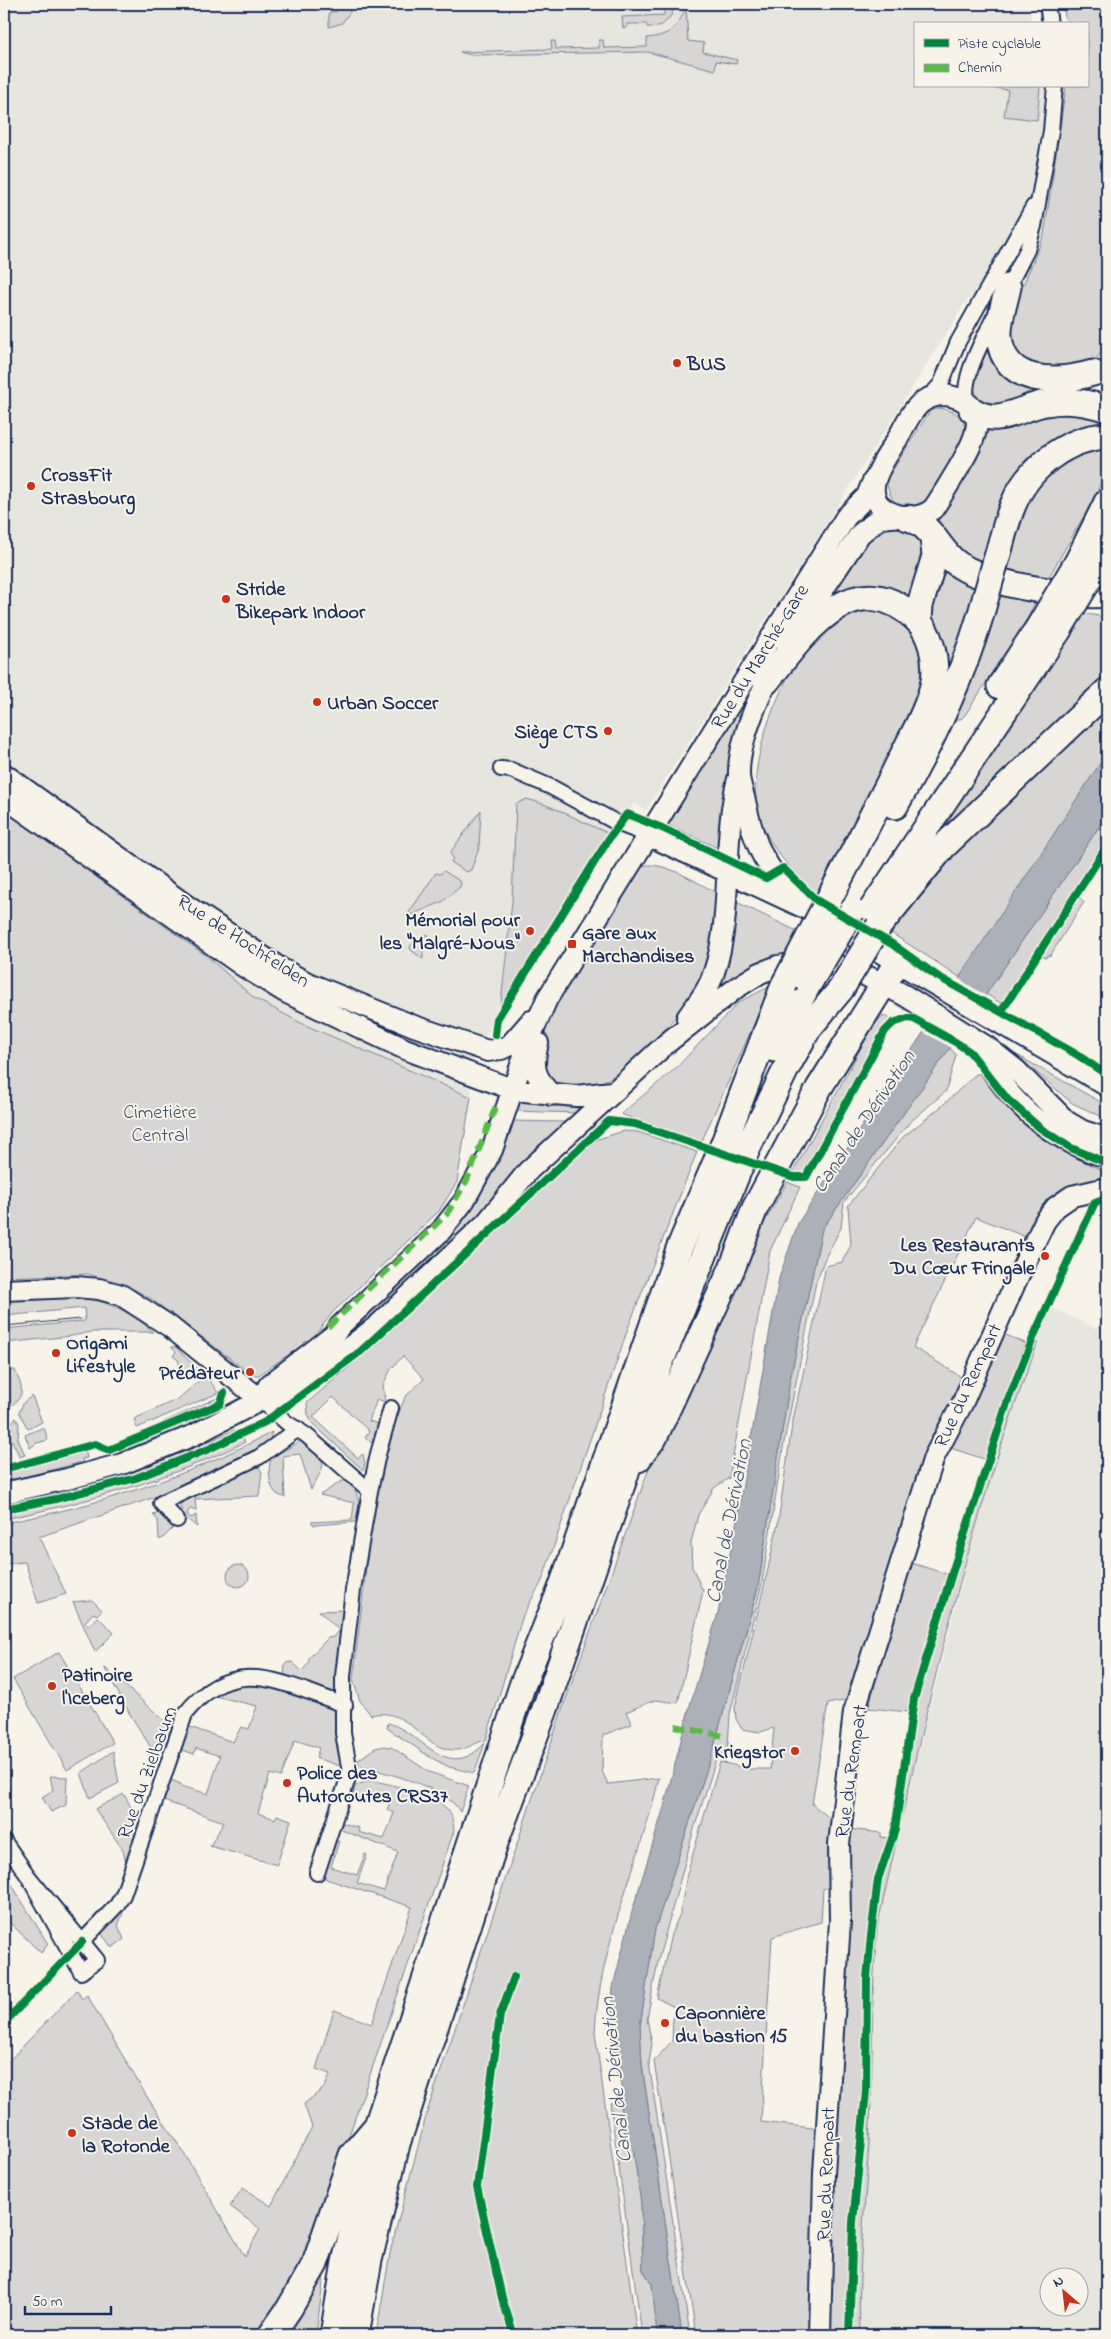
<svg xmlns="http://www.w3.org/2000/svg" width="1111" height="2339" font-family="'Indie Flower',sans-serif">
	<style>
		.built { fill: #e6e5de; fill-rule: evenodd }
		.green { fill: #d7d6d4; stroke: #798299 }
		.water { fill: #acb0b9; stroke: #727c95 }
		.pier { fill: #f7f3e8 }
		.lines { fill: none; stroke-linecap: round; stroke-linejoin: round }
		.street-casing { stroke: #1b2f5e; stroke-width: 18 }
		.secondary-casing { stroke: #1b2f5e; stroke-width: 24 }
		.highway-casing { stroke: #1b2f5e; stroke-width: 29 }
		.street { stroke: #f7f3e8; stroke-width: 14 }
		.secondary { stroke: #f7f3e8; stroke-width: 20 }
		.highway { stroke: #f7f3e8; stroke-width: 25 }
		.tram { stroke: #1b2f5e; stroke-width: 1 }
		.highway-bridge-casing { stroke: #1b2f5e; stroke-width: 29; stroke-linecap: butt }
		.highway-bridge { stroke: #f7f3e8; stroke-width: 25 }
		.quiet { stroke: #58b947; stroke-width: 6; stroke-dasharray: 12 6; stroke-linecap: butt }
		.cycleway-casing { stroke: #f7f3e8; stroke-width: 11 }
		.cycleway { stroke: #00873e; stroke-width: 8 }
		.poi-dot { fill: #c8321e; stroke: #f7f3e8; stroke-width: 2 }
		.labels { text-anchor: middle; stroke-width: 4; stroke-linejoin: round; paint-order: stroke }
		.poi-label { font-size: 20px; font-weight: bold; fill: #1b2f5e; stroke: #f7f3e8; text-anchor: start }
		.street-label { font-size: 20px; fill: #1b2f5e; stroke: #f7f3e8 }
		.park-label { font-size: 20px; fill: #415076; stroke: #f7f3e8 }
		.water-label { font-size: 21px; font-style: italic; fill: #465679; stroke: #f7f3e8 }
	</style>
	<rect width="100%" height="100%" fill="#f7f3e8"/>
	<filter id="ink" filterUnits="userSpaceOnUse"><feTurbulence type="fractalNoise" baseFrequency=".02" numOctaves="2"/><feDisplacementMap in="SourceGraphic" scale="10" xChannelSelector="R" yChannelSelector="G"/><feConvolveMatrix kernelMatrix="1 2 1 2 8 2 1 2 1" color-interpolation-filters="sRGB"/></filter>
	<g filter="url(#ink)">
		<path class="built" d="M4,4H1030L1031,24H915V86H1066L1044,236L1015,306L968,299L646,810L634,803L481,1043L473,1044L471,1097L303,1024L254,998L208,957L4,811Z
			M1107,1302V2335H860V2262L870,2123L874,1953L878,1923L905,1804L984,1496L1015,1401L1040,1333L1051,1307L1097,1329ZM1048,2276H1078V2306H1048Z"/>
		<path class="green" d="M336,4H349L350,12L342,23L329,27V12H336Z
			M664,4H676C671,19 664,28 647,27L646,24H627V28H623L622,17L664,15Z
			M1063,4H1107V342C1086,386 1059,371 1019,365L1005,329L1044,235L1066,86H1087V24H1066Z
			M686,7L688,41L704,43L703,52L737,60L736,64L716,61L715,70L648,52L471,55L460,52L552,49L551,41H555L556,49L599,48V40H603L604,48L647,47V38C669,36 678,28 686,7Z
			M982,86H1040L1037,120L1004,116L1008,90Z
			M992,337L1034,388C1018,401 974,419 974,383C973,368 985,349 992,337Z
			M939,408C985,415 958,450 943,474C937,484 930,498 920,505C901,516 886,497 887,479L930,411Z
			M1059,408L1107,416V426L1069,435L986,564C963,558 950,543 935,526L984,442L985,424Z
			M1107,444V465L1096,495L1046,582L1005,570L1018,515L1033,488L1070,456Z
			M850,522L857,528L780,637L734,743L729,771L722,850L666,824Z
			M891,524L913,529L927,541L914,605L824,600L875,530Z
			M938,562L977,584L955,659L926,720L928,620Z
			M998,590L1036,600L1025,624L965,715L961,719H956L954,715Z
			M862,607L906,619L927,664L923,690L816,894C793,872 771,850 760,819C742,768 780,682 810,641C813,637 817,630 821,626C832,618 850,613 862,607Z
			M1084,613L1107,618V677L940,839L934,834Z
			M1107,701V753L961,978L888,931L924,879Z
			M527,799C555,806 581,822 608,833L501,1003L512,901L516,804Z
			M481,810L479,848L471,870L466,872L451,862L453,858L450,853Z
			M4,811L208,957L254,998L303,1024L471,1097L457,1182L439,1211L332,1313L314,1337L259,1375H252L150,1298L135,1290L88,1274L4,1277Z
			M1107,815V853L1079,897L1084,902L1050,956L1048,955L1046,958L1037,952L1002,1004L986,994Z
			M644,865C669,863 697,883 719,894C717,916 717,946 710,966C702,993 636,1063 612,1077C592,1088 561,1092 543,1076L541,1046L555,1002L638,868Z
			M444,871L461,882L460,887L442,902L406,917L436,873L440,874Z
			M732,900L799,932L786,958L713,998Z
			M428,934L432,943L423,945V959L411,950L410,947L414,941Z
			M771,986L700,1145L621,1114L676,1068L739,1002Z
			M883,1015L893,1021L881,1034L869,1055L808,1171L803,1174L793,1172L872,1028Z
			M950,1048L956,1055L946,1091L910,1122L844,1202L841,1228L825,1258L816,1282L784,1442L762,1583L730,1714L728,1746L716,1760L694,1829L658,1961L647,2019L652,2044L649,2063L690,2335H682L642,2065L640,2026L655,1929L713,1750L758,1588L790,1380L822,1229Z
			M1015,1054L1104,1104L1107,1107V1119L1072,1103Z
			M976,1074H980C1014,1119 1054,1151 1107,1172V1175L1065,1189L1031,1239L976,1217L913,1347L966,1380L852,1699L828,1704L812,1804L832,1820L831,1886L823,1889L821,1922L772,1937L761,2122L821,2129L815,2335H696L654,2061L672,2041L673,2018L676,2008L657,1998L671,1934L680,1914L687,1874L720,1762L749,1769H770L774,1728L760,1732L742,1729L736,1719L735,1707L768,1569L778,1523L792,1425L826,1266L842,1262L851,1245L848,1206L903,1137L942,1106Z
			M518,1101L577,1108L578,1109L576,1113L513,1111Z
			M509,1121L565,1122L518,1166L474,1221L344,1344L361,1315L425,1255Z
			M624,1131L638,1132L697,1152L628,1328L542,1581L523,1615L486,1740C476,1742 467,1749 457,1750C423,1752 410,1705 371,1715L360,1701L353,1680L368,1550L384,1451L405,1397L424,1379L403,1356L391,1369L383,1385L385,1402L377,1399L369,1421L379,1424L372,1443L365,1438L369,1431L333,1397L313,1417L358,1458L363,1454L365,1463L363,1470L312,1423L308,1414L307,1403L386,1335L385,1334L587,1146L598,1139Z
			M787,1182L800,1187L770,1251L729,1478L714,1488L698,1515L691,1543L692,1567L703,1591L678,1703L655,1700L626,1712L632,1724L603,1735L602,1771L608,1784L659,1778C640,1863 599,1945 595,2032L637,2335H376L391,2248L428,2109L562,1710L653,1457L755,1239Z
			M77,1297C108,1301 130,1311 153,1332H92L72,1336L4,1343V1329L85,1321L84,1308L4,1316V1300Z
			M1001,1333L1025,1343L984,1459L947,1447Z
			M1035,1340L1038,1342C966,1529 922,1727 878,1923C870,1990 874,2057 870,2123C867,2194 857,2264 860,2335H852L855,2234L868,2108L870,1978L880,1884L899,1828L917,1700L993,1451Z
			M171,1347H176C189,1364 208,1373 218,1393L137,1428L134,1419L178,1399L200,1380L184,1377L178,1360L173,1356L176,1352Z
			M15,1370C21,1385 27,1394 12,1405L4,1392V1371Z
			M32,1396L42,1422L28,1429L19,1412L24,1402Z
			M217,1398L220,1402L165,1427L163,1422Z
			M221,1405L223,1408L128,1448L127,1445Z
			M16,1418L19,1424L18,1439L25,1455L20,1457L11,1439L8,1425Z
			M44,1427L48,1440L37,1443L30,1448L25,1435Z
			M234,1430L235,1433C158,1470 88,1490 4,1507V1503C84,1487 159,1466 234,1430Z
			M272,1432L269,1443L262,1448L158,1496L39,1537L66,1594L38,1603L25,1562L4,1564V1523C100,1505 185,1478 272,1432Z
			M242,1436L245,1442C168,1480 88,1502 4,1519V1512C90,1495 162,1474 242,1436Z
			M301,1441C307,1441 310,1446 315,1450C331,1465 318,1474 311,1490L300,1454L283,1456L285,1498C283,1496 280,1496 278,1495C268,1488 268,1468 271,1458Z
			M85,1450L87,1458L82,1459L83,1462L4,1482V1472Z
			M258,1466L262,1472L259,1496L195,1499L196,1511L190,1509L187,1514L191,1518L196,1515L197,1527L183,1516L180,1505L184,1499Z
			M342,1481H349C359,1491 362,1510 355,1522L314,1525L311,1522L352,1520L354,1503L320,1495Z
			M159,1512L176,1525L162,1539H159L158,1521L153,1514Z
			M912,1563L949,1575L908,1712L868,1708Z
			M227 1576a11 11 0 1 1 22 0a11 11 0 1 1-22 0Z
			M92,1600L102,1610L97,1615L93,1613L85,1622L88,1626L98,1617L114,1633L95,1652L73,1602Z
			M344,1610L335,1695L284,1681L285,1663L292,1662L302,1671L309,1663V1658L328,1638L333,1637L339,1630L319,1611Z
			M59,1652L113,1743L67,1770L13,1679Z
			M104,1667L175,1730L162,1765L131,1716Z
			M257,1682L337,1705L336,1734L342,1756L340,1766L316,1758L319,1748L295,1740L281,1777L270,1774L258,1813L275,1819L277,1815L291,1820L277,1865L210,1846L224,1822L164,1801L160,1812L156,1811L164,1785L171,1780L181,1784V1786L208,1794L220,1756L196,1748L194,1754L179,1749L187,1726L233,1742L241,1727L249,1729L257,1706L211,1695L222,1688Z
			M388,1723C423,1733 447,1784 485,1743L474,1773L449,1767L430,1757L387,1728Z
			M385,1746L393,1748L429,1772L469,1786L460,1812C448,1787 385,1773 358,1765V1760L375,1748Z
			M113,1751L119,1783L90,1798L81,1773Z
			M50,1776L67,1777L66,1805L51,1812L42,1797L53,1790Z
			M370,1780C390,1784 433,1794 447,1809C453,1815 453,1823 454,1831L342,2156L323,2226L262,2335H4V2066L77,1990L82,1999L87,1995L147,2097L182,2150L245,2257L260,2229L230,2206L243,2188L271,2206L312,2127L304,2104L325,2087L330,2074L316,2069L334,2010L372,2024L412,1907L326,1879L324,1876L335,1842L339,1841L331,1867L357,1875L365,1854L367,1855L357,1883L384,1891L398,1852L339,1829L343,1823L359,1828L358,1832L384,1839L394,1813L387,1810L390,1802L367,1795L363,1802L354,1799L353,1796L355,1786Z
			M124,1794L134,1813L138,1811L144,1814L126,1864L123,1850L95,1809Z
			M154,1812L159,1814L118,1926L124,1939L112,1948L99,1930L121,1907Z
			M849,1829L881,1833V1837L890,1838L876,1871L866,1949L860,2117L850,2232L846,2335H830L831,2250Z
			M4,1872L48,1944L41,1953L4,1917Z
			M619,2101L625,2132L633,2148L641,2203L643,2270L652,2284L658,2335H642L610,2103Z
			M325,2268L316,2335H279Z"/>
		<path class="water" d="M1107,753V815L950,1048L822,1229L790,1380L758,1587L713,1750L655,1929L640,2026L642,2065L682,2335H657L652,2284L643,2270L641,2203L633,2148L625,2132L619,2101L625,2093L617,2076L611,2027L613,1986L633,1908L664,1807L690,1705L718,1613L737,1519L779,1278L798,1223Z"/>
		<path class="pier" d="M958,978L986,996L952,1048L923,1032Z"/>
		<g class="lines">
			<defs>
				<path id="street" d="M1047,4L1050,24
					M1005,293L1027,250L1034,226L1051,131L1055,86
					M928,398L941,384L958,342L1033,207
					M968,406C959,380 983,341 994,317
					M501,769L511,770L551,787L619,824L648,835
					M261,1400L287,1423L306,1435L370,1491
					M177,1520L161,1503L259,1457L298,1429
					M4,1841L28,1876L97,1960L81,1972L28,1876
					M317,1873L350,1772L343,1733V1676L353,1590L370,1491L378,1454L391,1408
					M82,1942L117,1905L123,1895L185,1714C234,1652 283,1684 345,1705"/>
				<path id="secondary" d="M946,395C996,405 974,441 958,469C950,482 942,496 933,509C922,517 911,519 898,515C852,502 883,462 898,438C904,427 911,411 921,403C928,397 936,395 946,395Z
					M787,644L860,534L880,518L902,516
					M773,670C759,695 738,744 739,774C739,783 743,792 745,801C754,846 766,870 800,902
					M4,774L190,908L280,968L308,983L414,1026L488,1051L501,1049L510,1045L531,1021
					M4,797L243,966L285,992L405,1049L514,1090L576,1096L612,1092
					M648,835L807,909L1107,1086
					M687,1018C697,1003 709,990 714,972C734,914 721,842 738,779
					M976,1042C1003,1097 1048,1140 1107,1157
					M538,1043C532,1068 534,1075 551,1095
					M4,1290L76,1287L99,1289L121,1295L169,1326L261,1400
					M261,1400L269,1385L334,1335L340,1326L441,1231L464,1201L492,1150L532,1033L547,999L846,517L867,496L873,481
					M4,1493L67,1479L122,1464L194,1435L261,1400L280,1396L306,1381L377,1326L486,1223L528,1171L667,1043L736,988L760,973L778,966L797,963L829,964L855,970L904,995L987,1047L1016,1070L1066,1121L1083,1131L1107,1139
					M820,2335L824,2173L840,1921L839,1844L854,1712L934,1457L962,1404L1016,1281L1045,1221L1056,1207L1072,1196L1107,1188"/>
				<path id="highway" d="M1008,287C1005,302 998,320 999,336C1003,386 1057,383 1093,373
					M972,410C998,428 1020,407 1046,403C1067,399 1087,402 1107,409
					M908,518C931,524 938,548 955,562C981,584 1073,598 1107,594
					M1078,561L1107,502
					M1099,563L1107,547
					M995,564C1001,545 1005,524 1013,505C1028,468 1066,438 1107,436
					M919,622L920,605L935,556L933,537
					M766,682C803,636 852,561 915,618C931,632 937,660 934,681C929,708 912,736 900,761C877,807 853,853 829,899
					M1000,686L1040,625
					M895,806C934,739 966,671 986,596
					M866,918L1058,631
					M879,926L943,847L1107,691
					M774,1049L809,983
					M638,1459L654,1438L733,1266L755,1208L819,1088L898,961
					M271,2335L289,2309L315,2264L352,2155L375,2128
					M333,2335L345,2262L377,2126L522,1686L561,1589L679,1249L724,1143L784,985
					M356,2335L369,2260L397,2144L496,1840L545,1709L624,1479L657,1371L747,1149L786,1069L808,1029L841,989"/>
			</defs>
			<use href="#street" class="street-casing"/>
			<use href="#secondary" class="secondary-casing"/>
			<use href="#highway" class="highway-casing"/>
			<use href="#street" class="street"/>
			<use href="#secondary" class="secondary"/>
			<use href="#highway" class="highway"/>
			<path class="tram" d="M4,1326L81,1319"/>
			<defs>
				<path id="highway-bridge" d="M986,596L995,564
					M1040,625L1078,561
					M1058,631L1099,563
					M809,983L852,911
					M784,985L829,899
					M841,989L879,926"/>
			</defs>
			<use href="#highway-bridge" class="highway-bridge-casing"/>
			<use href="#highway-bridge" class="highway-bridge"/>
			<path class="quiet" d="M328,1327L447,1214L467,1180L496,1106
				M675,1726L724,1736"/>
			<defs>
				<path id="cycleway" d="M1001,1012L1107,846
					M495,1035L497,1019L610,837L627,814L662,828L761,876L766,878L783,868L816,900L892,944L937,976L1076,1054L1107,1075
					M4,1469L95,1444L109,1450L220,1404L224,1393
					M4,1509L56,1499L136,1478L209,1449L265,1422L361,1351L609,1121L635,1124L794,1177H806L885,1031L893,1023L908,1018L914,1019L957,1043L970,1052L1008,1100L1040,1128L1071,1148L1107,1163
					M4,2023L82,1942
					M514,2335L502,2298L477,2187L500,2015L514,1977
					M849,2335L853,2222L866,2091L867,1978L871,1936L878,1879L895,1830L914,1699L952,1573L1008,1400L1036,1331L1095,1202L1107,1200"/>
			</defs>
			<use href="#cycleway" class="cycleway-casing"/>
			<use href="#cycleway" class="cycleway"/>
		</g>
	</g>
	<g class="poi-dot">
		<circle cx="677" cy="363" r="5"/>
		<circle cx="31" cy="486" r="5"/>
		<circle cx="226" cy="599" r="5"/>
		<circle cx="317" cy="702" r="5"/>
		<circle cx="608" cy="731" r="5"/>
		<circle cx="530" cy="931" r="5"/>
		<rect x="567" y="939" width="10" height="10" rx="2.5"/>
		<circle cx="1045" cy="1256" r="5"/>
		<circle cx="56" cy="1353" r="5"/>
		<circle cx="250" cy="1372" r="5"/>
		<circle cx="52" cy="1686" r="5"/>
		<circle cx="795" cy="1751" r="5"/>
		<circle cx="287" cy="1783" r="5"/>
		<circle cx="665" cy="2023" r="5"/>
		<circle cx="72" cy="2133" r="5"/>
	</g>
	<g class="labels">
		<g class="poi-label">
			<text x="687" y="370">BUS</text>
			<text x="41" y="481">CrossFit<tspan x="41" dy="23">Strasbourg</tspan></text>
			<text x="236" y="595">Stride<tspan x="236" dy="23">Bikepark Indoor</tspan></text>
			<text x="327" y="709">Urban Soccer</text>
			<text x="598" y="738" text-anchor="end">Siège CTS</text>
			<text x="520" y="926" text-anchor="end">Mémorial pour<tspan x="520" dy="23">les "Malgré-Nous"</tspan></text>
			<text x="582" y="939">Gare aux<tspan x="582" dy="23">Marchandises</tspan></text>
			<text x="1035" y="1251" text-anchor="end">Les Restaurants<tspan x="1035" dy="23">Du Cœur Fringale</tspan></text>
			<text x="66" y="1349">Origami<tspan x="66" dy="23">Lifestyle</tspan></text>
			<text x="240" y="1379" text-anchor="end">Prédateur</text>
			<text x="62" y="1681">Patinoire<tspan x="62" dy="23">l'Iceberg</tspan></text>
			<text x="785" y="1758" text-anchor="end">Kriegstor</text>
			<text x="297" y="1779">Police des<tspan x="297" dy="23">Autoroutes CRS37</tspan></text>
			<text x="675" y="2019">Caponnière<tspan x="675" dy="23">du bastion 15</tspan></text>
			<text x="82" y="2129">Stade de<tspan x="82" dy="23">la Rotonde</tspan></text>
		</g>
		<g class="street-label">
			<text transform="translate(759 656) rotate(-58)" y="7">Rue du Marché-Gare</text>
			<text transform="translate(244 940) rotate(33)" y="7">Rue de Hochfelden</text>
			<text transform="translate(967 1385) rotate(-65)" y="7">Rue du Rempart</text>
			<text transform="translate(850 1771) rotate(-82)" y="7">Rue du Rempart</text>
			<text transform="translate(146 1772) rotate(-70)" y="7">Rue du Zielbaum</text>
			<text transform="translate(825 2174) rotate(-88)" y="7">Rue du Rempart</text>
		</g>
		<g class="park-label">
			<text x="160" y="1118">Cimetière<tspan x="160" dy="23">Central</tspan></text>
		</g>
		<g class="water-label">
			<text transform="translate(863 1121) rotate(-56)" y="7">Canal de Dérivation</text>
			<text transform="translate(728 1521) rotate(-79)" y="7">Canal de Dérivation</text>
			<text transform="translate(615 2080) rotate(-96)" y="7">Canal de Dérivation</text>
		</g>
	</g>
	<rect width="1111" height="2339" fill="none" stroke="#f7f3e8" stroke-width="20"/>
	<rect x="10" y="10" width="1091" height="2319" fill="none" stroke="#1b2f5e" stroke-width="2" filter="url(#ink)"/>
	<rect x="914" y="22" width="175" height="65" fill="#f7f3e8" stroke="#9fa5b1"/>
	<rect x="924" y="39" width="25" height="8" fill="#00873e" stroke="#9fa5b1"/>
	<text x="958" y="48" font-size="15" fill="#1b2f5e">Piste cyclable</text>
	<rect x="924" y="64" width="25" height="8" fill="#58b947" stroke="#9fa5b1"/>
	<text x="958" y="72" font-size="15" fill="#1b2f5e">Chemin</text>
	<g transform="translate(1064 2292) rotate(332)"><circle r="24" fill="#f7f3e8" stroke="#9fa5b1"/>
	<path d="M0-4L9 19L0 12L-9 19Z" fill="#c8321e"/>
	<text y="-8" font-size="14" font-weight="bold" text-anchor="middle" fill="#1b2f5e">N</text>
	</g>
	<path d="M25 2306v8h86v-8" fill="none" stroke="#1b2f5e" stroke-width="2.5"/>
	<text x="32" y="2306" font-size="15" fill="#1b2f5e" stroke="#f7f3e8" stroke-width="4" paint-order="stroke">50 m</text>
</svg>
